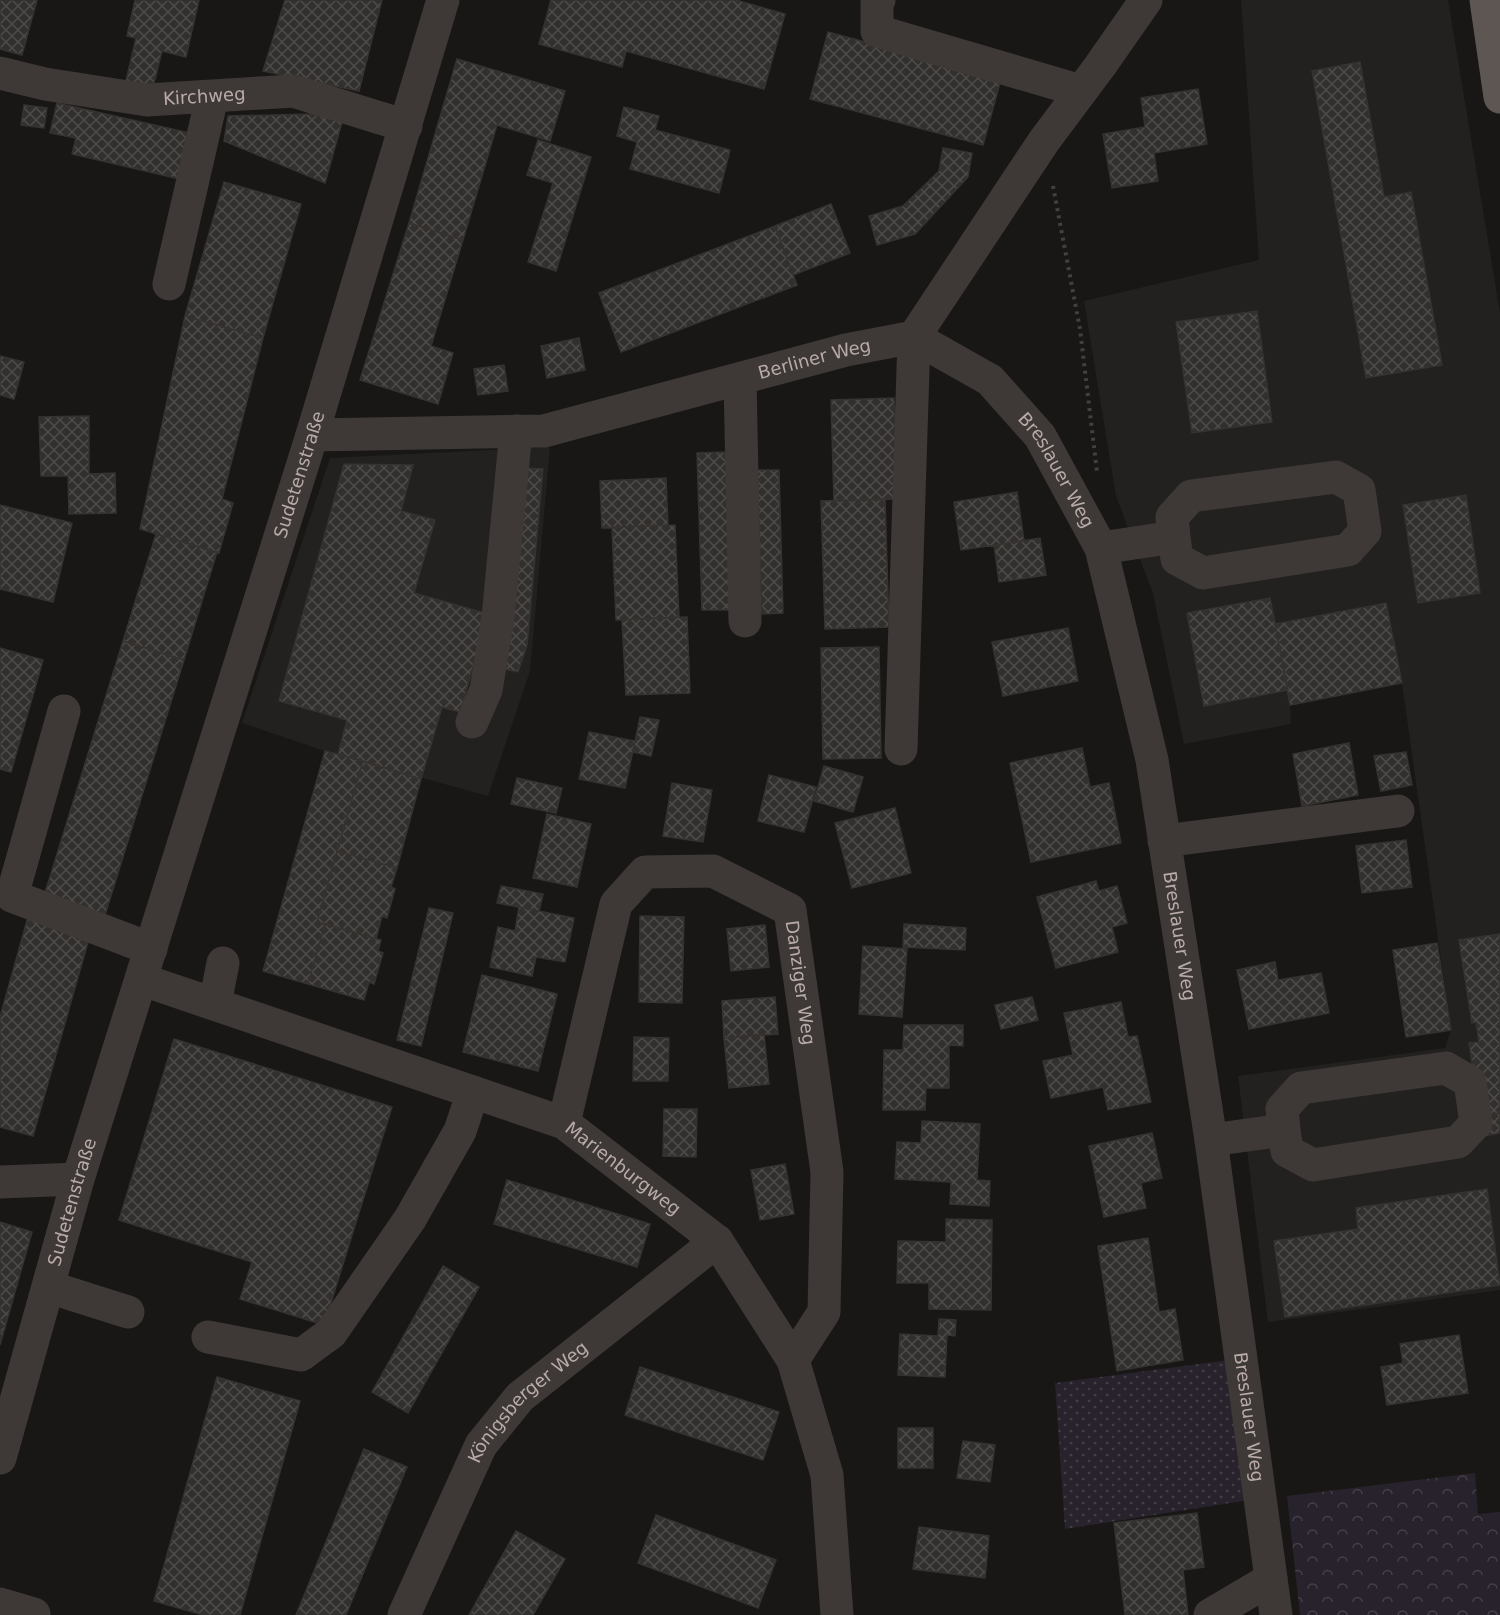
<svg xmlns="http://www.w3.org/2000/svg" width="1500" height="1615" font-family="'DejaVu Sans',sans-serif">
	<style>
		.built { fill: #22211f }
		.forest { fill: url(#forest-crowns) }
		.park { fill: url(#park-dots) }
		.building { fill: url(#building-cross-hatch); stroke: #353230; stroke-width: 1.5 }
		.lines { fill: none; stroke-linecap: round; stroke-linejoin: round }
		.path { stroke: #453f3d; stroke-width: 4; stroke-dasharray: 3 4.5; stroke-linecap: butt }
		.minor { stroke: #3e3937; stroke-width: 33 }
		.major { stroke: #5d5653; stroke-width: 33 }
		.labels { text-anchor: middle; stroke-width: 5; stroke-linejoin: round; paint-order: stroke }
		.street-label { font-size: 18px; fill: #b9aba8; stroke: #131211 }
	</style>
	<defs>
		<pattern id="forest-crowns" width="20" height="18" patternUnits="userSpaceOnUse" patternTransform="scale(1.5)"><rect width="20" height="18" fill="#28222c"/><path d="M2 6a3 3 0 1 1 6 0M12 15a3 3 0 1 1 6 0" fill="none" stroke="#453f48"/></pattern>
		<pattern id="park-dots" width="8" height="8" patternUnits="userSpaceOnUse" patternTransform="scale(1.5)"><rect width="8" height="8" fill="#28222c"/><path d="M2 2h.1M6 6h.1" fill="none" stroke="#453f48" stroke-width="1.8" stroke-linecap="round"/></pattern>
		<pattern id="building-cross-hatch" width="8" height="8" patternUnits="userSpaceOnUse" patternTransform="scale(1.5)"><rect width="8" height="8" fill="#32302e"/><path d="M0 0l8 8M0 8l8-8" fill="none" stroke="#4e4b49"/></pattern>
	</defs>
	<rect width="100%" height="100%" fill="#181716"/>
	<path class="built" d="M1241,0H1448L1500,313V1290L1268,1322L1238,1076L1445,1048L1451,1030L1402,683L1290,705L1291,724L1184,744L1153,593L1116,496L1084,301L1259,260Z
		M550,447L530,671L488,796L325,751L242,723L330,458Z"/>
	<path class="forest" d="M1475,1473L1478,1514L1500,1512V1615H1300L1287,1496Z"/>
	<path class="park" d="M1229,1360L1249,1500L1065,1529L1055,1383Z"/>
	<path class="building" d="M0,0H37L22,55L0,49Z
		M135,0H199L186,57L162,51L152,91L125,85L136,38L127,36Z
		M285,0H382L359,91L263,71Z
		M551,0H736L785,14L764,89L626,51L622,67L539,44Z
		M828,32L1001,79L983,145L810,99Z
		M457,59L565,91L550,141L497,125L463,240L409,223Z
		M1360,62L1384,197L1411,192L1442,365L1366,378L1312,71Z
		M1198,89L1207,144L1154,153L1158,181L1112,188L1103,134L1145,127L1141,98Z
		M57,103L190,133L180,179L72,154L76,138L50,133Z
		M24,105L47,108L44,128L21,125Z
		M624,107L659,116L655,130L730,150L719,193L630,169L637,142L617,136Z
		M312,114L342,122L325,183L224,141L228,116Z
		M538,140L591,157L556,271L528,262L553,183L527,175Z
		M943,148L972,153L968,177L915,234L877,245L869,216L903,206L939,171Z
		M224,182L301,204L263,338L185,316Z
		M831,204L850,253L793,275L775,226Z
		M409,223L463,240L431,346L453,353L438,404L360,380Z
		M775,226L797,285L621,352L599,293Z
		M1257,311L1272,422L1192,433L1176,322Z
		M185,316L263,338L222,499L233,503L219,553L140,529Z
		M579,338L585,370L547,378L541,346Z
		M0,356L24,362L14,399L0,395Z
		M504,365L508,391L478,395L474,369Z
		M894,398L897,499L834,501L831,400Z
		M89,416V474L115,473L116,513L69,514L68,476H41L39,417Z
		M727,452L731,610H702L697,453Z
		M344,464L413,465L401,511L435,520L414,593L488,614L460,712L442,707L421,779L338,754L347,720L279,701Z
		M523,468L543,469L527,645L518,672L499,668Z
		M757,470H779L783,613L762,614Z
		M666,478L668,525L602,528L600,481Z
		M1017,492L1024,541L961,550L954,502Z
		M1466,495L1480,593L1418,603L1403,505Z
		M885,499L889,627L825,629L821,501Z
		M0,505L72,523L53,602L0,589Z
		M675,525L679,617L616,620L612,527Z
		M156,534L217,552L184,660L123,641Z
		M1040,538L1046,575L999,582L994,545Z
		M1270,598L1288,690L1204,706L1187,613Z
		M1386,603L1402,683L1290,705L1275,624Z
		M687,617L690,693L626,695L622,620Z
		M1068,628L1078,681L1003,696L992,642Z
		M123,641L184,660L105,915L44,896Z
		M879,647L881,758L823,759L821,648Z
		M0,648L43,660L11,772L0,769Z
		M640,717L659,720L651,756L633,752Z
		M589,732L635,741L625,788L579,779Z
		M1349,743L1358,795L1302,806L1293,754Z
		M1082,748L1090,787L1109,783L1121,843L1031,862L1010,763Z
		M325,751L363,761L317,922L325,924L308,984L263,971Z
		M1406,752L1412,785L1381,791L1374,756Z
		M363,761L421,779L397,868L337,851Z
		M824,766L863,777L853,812L814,801Z
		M769,775L816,787L804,832L758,821Z
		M517,778L562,788L556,813L511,804Z
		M672,783L712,790L703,842L663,836Z
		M895,808L911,873L852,888L835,823Z
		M547,814L591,824L577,887L533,878Z
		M1406,840L1412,887L1362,893L1356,846Z
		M337,851L397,868L391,887L395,889L387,918L382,916L376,939L317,922Z
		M1096,881L1099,891L1117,886L1127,923L1112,927L1118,952L1056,968L1037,897Z
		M501,886L543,894L539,911L497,903Z
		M519,907L574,918L565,962L536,957L532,976L490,967L498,927L515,931Z
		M429,908L453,913L421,1046L397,1040Z
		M640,916L684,917L682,1003L639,1002Z
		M28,917L90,935L33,1136L0,1127V1017Z
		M325,924L381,940L378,951L383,953L374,984L369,982L364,1000L308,984Z
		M904,924L966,928L965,950L903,947Z
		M765,925L769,967L731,971L727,929Z
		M1500,934V1113L1480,1116L1469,1043L1479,1042L1476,1022L1472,1023L1459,940Z
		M1437,943L1451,1030L1406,1037L1393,950Z
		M863,946L907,949L902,1017L859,1014Z
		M1275,962L1278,980L1321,973L1329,1013L1249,1029L1237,970Z
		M482,975L557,994L538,1071L463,1052Z
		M775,997L778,1034L724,1038L722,1001Z
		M1032,997L1038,1020L1001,1029L995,1005Z
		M1121,1002L1128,1037L1137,1036L1151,1102L1108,1110L1103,1087L1051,1098L1043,1061L1073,1055L1064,1013Z
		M904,1025H963V1046L949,1045V1088H926L925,1110H883L884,1050H903Z
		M764,1034L769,1084L729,1088L724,1038Z
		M634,1037L669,1038L668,1081H633Z
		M174,1039L392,1107L324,1325L240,1299L252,1262L119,1220Z
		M664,1109H697L696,1157L663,1156Z
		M1500,1113V1133L1484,1136L1480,1116Z
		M922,1121L980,1124L977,1180L990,1181L989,1206L950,1204L951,1182L895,1179L897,1142L921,1143Z
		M1152,1133L1162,1178L1141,1183L1146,1208L1104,1217L1089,1146Z
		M785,1164L794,1214L760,1220L751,1170Z
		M507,1180L650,1224L637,1267L494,1224Z
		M1487,1189L1500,1285L1285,1317L1274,1241L1358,1229L1356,1208Z
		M946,1219L992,1220L991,1310L929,1309V1283H897L898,1241L946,1242Z
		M0,1222L32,1232L0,1345Z
		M1148,1238L1159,1312L1175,1309L1183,1360L1117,1371L1098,1246Z
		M443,1266L479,1287L408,1413L372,1392Z
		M939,1319L956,1320L955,1336L947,1335L945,1377L898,1375L900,1334L938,1336Z
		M1459,1335L1468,1393L1387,1405L1381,1367L1403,1363L1400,1344Z
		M640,1367L779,1412L763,1460L625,1415Z
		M217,1377L300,1401L240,1615H203L154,1601Z
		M898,1428H933V1468H898Z
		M963,1441L995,1445L990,1482L957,1478Z
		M364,1449L407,1467L346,1615H296Z
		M1197,1513L1204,1567L1183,1570L1188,1615H1125L1114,1523Z
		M656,1515L776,1560L758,1608L638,1563Z
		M919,1527L989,1536L985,1578L913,1569Z
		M516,1531L565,1559L533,1615H469Z"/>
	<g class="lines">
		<path class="path" d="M1053,186L1080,329L1097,472"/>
		<g class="minor">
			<path d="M879,0L877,3V31L1081,91"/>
			<path id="s1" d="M0,73L45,84L147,100L293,91L406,126"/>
			<path d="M169,284L212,97"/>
			<path id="s2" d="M914,337L990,380L1040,436L1101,548L1152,760L1211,1140L1276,1615"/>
			<path d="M740,379L745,621"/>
			<path id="s3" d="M312,435L544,431L846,350L914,337L1044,141L1100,66L1146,0"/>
			<path d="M1101,548L1174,537L1177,559L1203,573L1348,550L1365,531L1359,490L1336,477L1191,496L1172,517L1174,537"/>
			<path d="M64,711L12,896L151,949"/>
			<path d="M472,722L486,690L498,617L516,431"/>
			<path d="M901,749L914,337"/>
			<path d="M1164,841L1398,811"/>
			<path id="s4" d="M143,980L564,1123L717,1241L793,1360L827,1475L837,1615"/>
			<path d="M215,1004L223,963"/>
			<path id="s5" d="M564,1123L616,904L645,872L713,871L790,910L827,1172L824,1312L793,1360"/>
			<path d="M1211,1140L1284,1130L1287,1151L1313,1165L1458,1142L1476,1123L1470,1082L1446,1068L1301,1088L1282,1109L1284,1130"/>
			<path d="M0,1182L78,1179"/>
			<path d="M49,1287L128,1312"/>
			<path d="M208,1337L301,1355L331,1333L410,1219L460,1131L473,1092"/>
			<path id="s6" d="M0,1458L78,1179L312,435L443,0"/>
			<path d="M0,1604L34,1614"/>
			<path id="s7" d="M404,1615L481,1445L520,1397L717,1241"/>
			<path d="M1210,1615L1271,1579"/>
		</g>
		<path class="major" d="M1486,0L1500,97"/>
	</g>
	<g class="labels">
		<g class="street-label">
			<text dy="6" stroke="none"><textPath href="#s1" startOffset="207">Kirchweg</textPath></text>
			<text dy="6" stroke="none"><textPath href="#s3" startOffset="512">Berliner Weg</textPath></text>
			<text dy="6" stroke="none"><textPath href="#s2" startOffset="200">Breslauer Weg</textPath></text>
			<text dy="6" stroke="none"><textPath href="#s6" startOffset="1028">Sudetenstraße</textPath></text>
			<text dy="6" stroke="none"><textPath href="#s2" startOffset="686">Breslauer Weg</textPath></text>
			<text dy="6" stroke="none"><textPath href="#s5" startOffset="496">Danziger Weg</textPath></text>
			<text dy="6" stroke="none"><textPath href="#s4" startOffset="519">Marienburgweg</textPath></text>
			<text dy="6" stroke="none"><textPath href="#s6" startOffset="266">Sudetenstraße</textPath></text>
			<text dy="6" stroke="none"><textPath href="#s7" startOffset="250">Königsberger Weg</textPath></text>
			<text dy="6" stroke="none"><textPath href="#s2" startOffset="1172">Breslauer Weg</textPath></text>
		</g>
	</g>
</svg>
